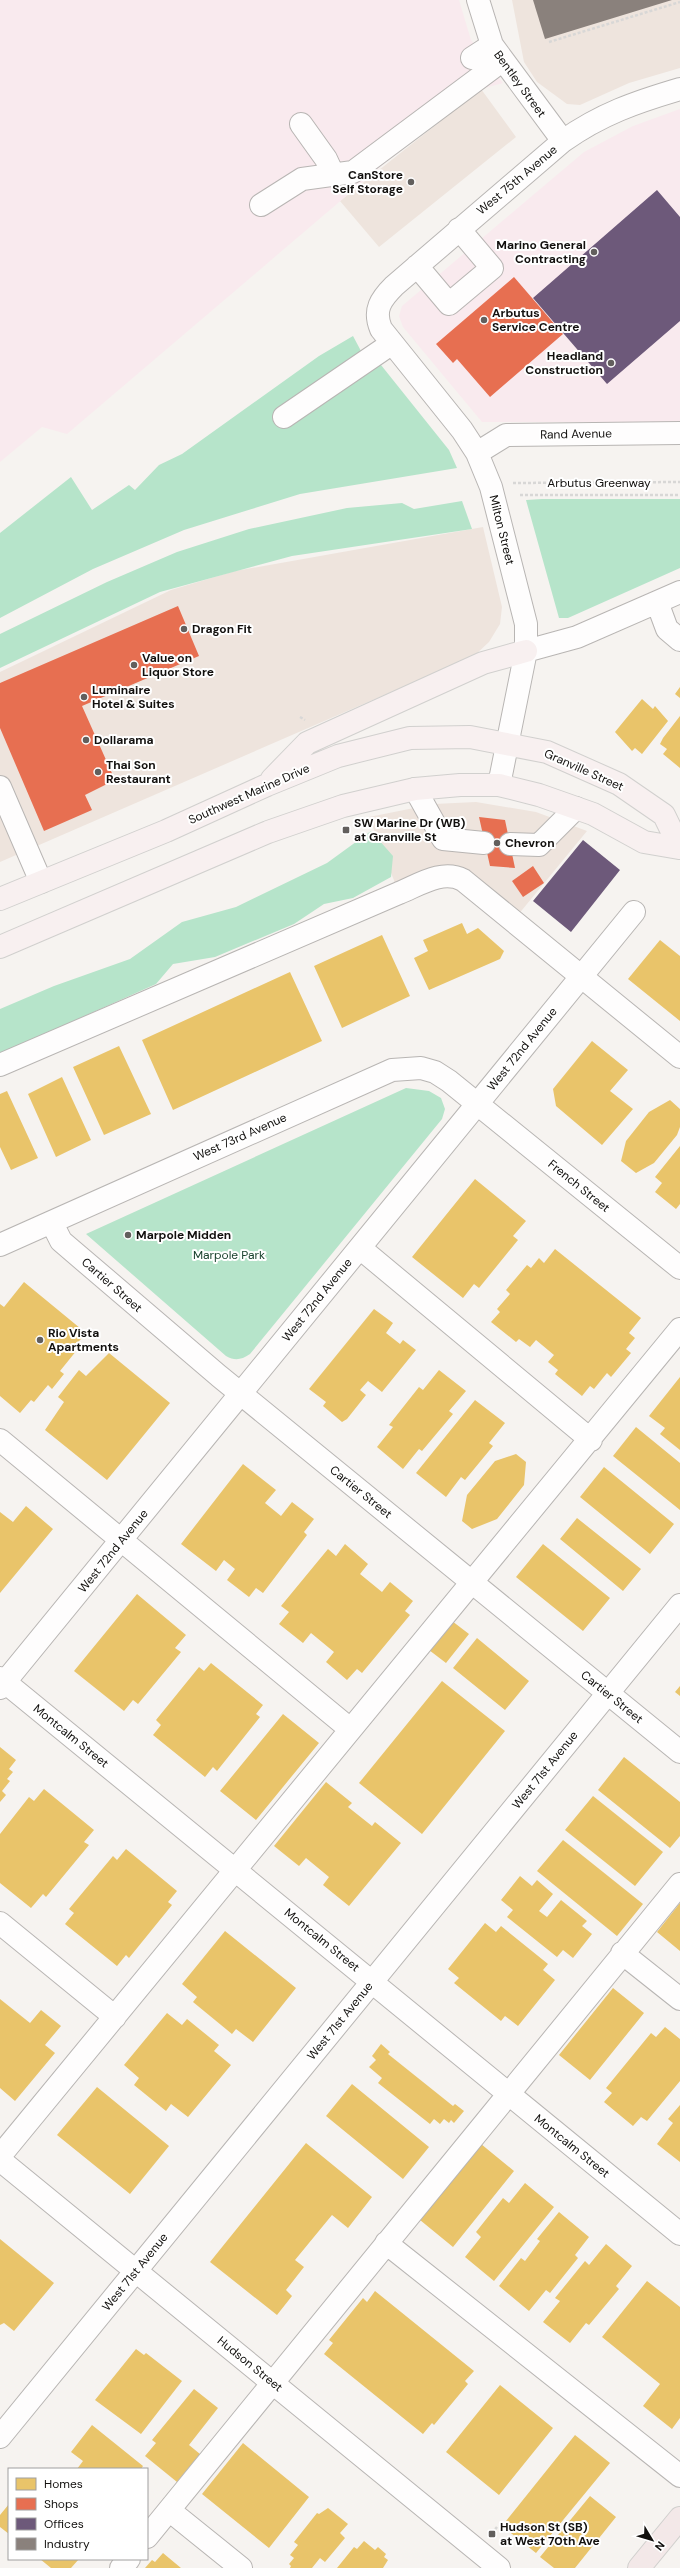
<svg xmlns="http://www.w3.org/2000/svg" width="680" height="2568" font-family="'DM Sans',sans-serif">
	<style>
		.built { fill: #eee4dd }
		.industrial { fill: #f9eaee }
		.green { fill: #b6e4ca }
		.homes { fill: #e9c46a }
		.shops { fill: #e76f51 }
		.offices { fill: #6d597a }
		.industry { fill: #8a817c }
		.lines { fill: none; stroke-linecap: round; stroke-linejoin: round }
		.minor-casing { stroke: #b8b5b3; stroke-width: 24 }
		.major-casing { stroke: #d1d0ce; stroke-width: 24 }
		.highway-casing { stroke: #d1d0ce; stroke-width: 24 }
		.path { stroke: #d8d7d6; stroke-width: 2.5; stroke-dasharray: 3 2; stroke-linecap: butt }
		.minor { stroke: #fefdfd; stroke-width: 22 }
		.major { stroke: #f8f0f0; stroke-width: 22 }
		.highway { stroke: #f3e8e8; stroke-width: 22 }
		.poi-dot { fill: #625f5d; stroke: #fff; stroke-width: 1.5 }
		.labels { text-anchor: middle; stroke-width: 4; stroke-linejoin: round; paint-order: stroke }
		.street-label { font-size: 12px; fill: #12100e; stroke: #fff }
		.poi-label { font-size: 12px; font-weight: bold; fill: #12100e; stroke: #fff; text-anchor: start }
		.park-label { font-size: 12px; fill: #19412d; stroke: #fff }
	</style>
	<rect width="100%" height="100%" fill="#f6f3f0"/>
	<path class="built" d="M512,0H680V68L629,83L580,105L567,104L537,82L524,62Z
		M481,89L516,137L379,247L340,201Z
		M483,527L502,607L500,624L489,642L474,656L0,862V672L171,590L235,571Z
		M476,802L536,812L587,831L513,921L463,880L399,893L369,817L434,804Z"/>
	<path class="industrial" d="M0,0H459L471,40L503,83L481,89L385,163L67,434L42,427L0,462Z
		M680,109V422H482L403,327L399,316L402,306L584,152L633,126Z"/>
	<path class="green" d="M353,336L361,351L278,418L282,428L287,420L365,370L381,365L449,450L457,468L300,494L184,530L93,569L0,618V533L71,477L92,510L129,485L135,490L159,465L182,454L319,356Z
		M542,499H680V568L568,618H559L526,500Z
		M462,501L472,529L292,556L160,592L0,668V634L107,582L177,552L249,529L347,508L402,503L414,509Z
		M371,831L393,856L391,877L353,898L324,904L294,924L215,957L173,964L156,984L0,1054V1009L54,986L130,959L182,922L236,907L327,863Z
		M406,1088L429,1091L441,1098L445,1109L442,1119L250,1354C241,1360 235,1361 226,1356L86,1234Z"/>
	<path class="homes" d="M680,687V698L675,694Z
		M642,699L653,709L655,706L668,721L642,754L635,748L632,751L615,732Z
		M680,716V768L663,754L667,749L660,744L663,738Z
		M462,923L467,934L478,928L504,951L500,959L429,990L414,958L428,951L423,940Z
		M382,935L410,996L342,1028L314,966Z
		M660,940L680,956V1021L628,979Z
		M290,972L322,1041L173,1110L142,1040Z
		M592,1041L628,1070L610,1091L633,1109L602,1145L556,1106L553,1089Z
		M119,1046L151,1114L104,1135L73,1067Z
		M62,1077L91,1140L56,1157L28,1094Z
		M7,1091L38,1158L11,1170L0,1147V1094Z
		M670,1100L680,1109V1127L677,1135L654,1163L636,1173L621,1161L626,1141L649,1112Z
		M680,1146V1204L676,1209L655,1192L662,1183L655,1177Z
		M475,1179L526,1221L513,1236L518,1240L479,1288L474,1284L463,1298L412,1257Z
		M555,1249L641,1318L629,1333L635,1338L626,1349L631,1353L611,1377L607,1373L594,1389L590,1386L582,1396L555,1374L558,1370L548,1362L554,1355L536,1340L530,1347L519,1339L516,1342L491,1322L500,1312L497,1309L510,1294L506,1290L527,1265L531,1268L539,1258L544,1263Z
		M24,1282L86,1333L74,1347L77,1350L60,1371L64,1374L52,1389L48,1385L34,1402L31,1400L20,1413L0,1396V1304L4,1307Z
		M374,1309L393,1323L386,1333L400,1344L403,1340L416,1350L382,1392L368,1381L360,1390L366,1395L347,1419L342,1422L323,1406L326,1402L309,1389Z
		M109,1353L170,1403L107,1480L45,1430L64,1402L58,1397L79,1370L86,1376Z
		M439,1370L466,1391L449,1411L453,1414L422,1451L419,1449L403,1469L377,1447L393,1427L389,1425L419,1387L423,1390Z
		M680,1377V1450L660,1434L665,1428L649,1416Z
		M475,1400L505,1423L489,1443L493,1446L465,1480L461,1477L446,1497L416,1473Z
		M636,1427L680,1463V1510L613,1456Z
		M516,1454L526,1462L524,1485L497,1519L472,1529L462,1521L467,1495L495,1461Z
		M243,1464L276,1490L265,1503L281,1516L292,1502L314,1519L304,1532L307,1535L263,1593L256,1588L249,1597L227,1580L235,1569L224,1560L216,1571L181,1544Z
		M604,1467L674,1524L650,1554L580,1497Z
		M26,1506L53,1529L0,1593V1512L13,1522Z
		M577,1518L641,1569L623,1591L560,1539Z
		M345,1544L368,1564L360,1574L382,1592L390,1582L413,1601L405,1611L410,1615L362,1673L357,1669L347,1680L326,1662L334,1652L311,1633L303,1643L279,1624L289,1612L281,1606L328,1549L336,1556Z
		M543,1544L610,1598L583,1631L516,1577Z
		M137,1594L186,1635L175,1648L181,1652L138,1704L133,1700L124,1711L74,1671Z
		M452,1621L469,1634L446,1663L429,1650Z
		M477,1638L529,1681L505,1710L453,1668Z
		M211,1663L263,1705L256,1714L260,1717L217,1771L213,1767L205,1777L153,1735L161,1725L156,1720L199,1667L204,1671Z
		M442,1681L505,1731L422,1834L359,1783Z
		M680,1686V1696L675,1692Z
		M283,1714L319,1743L256,1820L220,1791Z
		M0,1747L16,1760L9,1769L13,1772L7,1779L10,1781L2,1791L6,1795L0,1802Z
		M624,1757L680,1802V1836L670,1848L598,1790Z
		M326,1782L352,1803L348,1807L372,1826L375,1822L401,1843L349,1906L323,1885L329,1877L306,1858L299,1866L274,1846Z
		M44,1789L94,1830L84,1842L89,1845L46,1897L43,1894L31,1908L0,1883V1834L29,1797L34,1801Z
		M593,1796L663,1852L635,1886L565,1830Z
		M563,1840L643,1904L617,1936L537,1871Z
		M126,1849L177,1891L168,1902L172,1905L129,1958L126,1955L117,1966L65,1924L74,1913L69,1909L113,1856L117,1860Z
		M520,1876L532,1886L537,1880L553,1894L539,1911L547,1917L561,1900L587,1921L582,1926L592,1934L573,1958L563,1950L557,1957L507,1917L513,1910L501,1900Z
		M680,1903V1951L657,1932Z
		M485,1923L496,1932L501,1926L548,1964L543,1970L555,1980L518,2026L505,2016L501,2021L454,1983L459,1978L448,1969Z
		M225,1931L296,1988L253,2042L236,2029L232,2034L193,2002L197,1997L182,1984Z
		M613,1988L644,2013L590,2080L559,2055Z
		M0,1999L30,2023L41,2010L61,2026L45,2045L55,2053L15,2101L0,2088Z
		M167,2013L182,2025L187,2019L219,2045L214,2051L231,2065L188,2117L171,2104L166,2111L134,2085L139,2078L124,2065Z
		M665,2027L680,2039V2081L647,2121L641,2117L633,2126L604,2102L612,2093L606,2088L651,2033L656,2037Z
		M381,2044L390,2052L388,2054L453,2106L455,2104L464,2111L454,2123L451,2120L449,2123L444,2119L440,2124L434,2119L430,2124L378,2083L382,2078L369,2067L376,2060L372,2056Z
		M352,2084L429,2147L403,2179L326,2116Z
		M97,2087L169,2146L130,2194L57,2135Z
		M680,2105V2162L657,2144L673,2123L668,2119Z
		M306,2143L372,2197L348,2228L332,2215L295,2260L304,2267L286,2290L292,2296L277,2315L210,2262Z
		M481,2144L514,2171L453,2247L420,2220Z
		M525,2183L554,2207L494,2281L465,2257L481,2237L476,2232L503,2198L509,2203Z
		M559,2212L589,2237L575,2255L578,2258L550,2293L546,2290L529,2311L499,2286L521,2258L525,2261L540,2241L537,2239Z
		M0,2239L54,2283L14,2331L4,2323L0,2325Z
		M606,2244L632,2266L616,2286L619,2289L589,2325L586,2323L570,2343L543,2322L560,2301L555,2298L585,2261L589,2265Z
		M647,2281L680,2307V2418L672,2429L643,2406L660,2384L602,2337Z
		M375,2291L474,2371L465,2381L468,2384L434,2425L432,2423L423,2434L324,2354L333,2343L329,2340L363,2298L367,2302Z
		M136,2349L144,2355L146,2353L182,2381L141,2434L95,2400Z
		M500,2385L553,2428L499,2495L446,2452Z
		M194,2389L218,2408L189,2445L200,2454L177,2482L145,2456L156,2443L152,2440Z
		M92,2425L143,2466L141,2469H77L83,2461L71,2452Z
		M575,2435L610,2463L536,2553L502,2526Z
		M243,2443L309,2497L269,2548L202,2494Z
		M590,2496L616,2517L575,2568H554L540,2557Z
		M9,2504V2534L0,2527V2515Z
		M328,2508L348,2524L340,2533L345,2538L325,2562L320,2558L312,2568H290L291,2566L289,2564L294,2558L290,2555L298,2545L294,2542L317,2513L319,2514Z
		M364,2541L375,2550L378,2547L386,2554L384,2557L388,2560L383,2568H337L354,2547L357,2549Z
		M163,2553L181,2568H145L152,2560L155,2562Z
		M40,2559H79L71,2568H51Z"/>
	<path class="shops" d="M514,277L563,334L490,397L457,359L453,363L436,344Z
		M178,606L199,656L82,706L115,780L85,795L92,810L44,831L0,728V683Z
		M479,817L505,820L515,868L490,866Z
		M533,866L544,883L523,897L512,881Z"/>
	<path class="offices" d="M657,190L680,217V321L607,384L533,298Z
		M583,840L620,870L571,932L533,901Z"/>
	<path class="industry" d="M533,0H672L545,39Z"/>
	<g class="lines">
		<defs>
			<path id="minor" d="M478,0L492,45L563,141
				M472,58L492,45
				M301,124L326,159L333,174
				M261,205L302,179L353,172L503,60
				M417,266L449,304L492,268L459,229
				M284,417L391,344
				M477,453L506,435L680,433
				M657,602L667,629L680,640
				M526,651L577,637L680,592
				M499,785L526,651V624L503,534L491,487L477,453L462,430L381,329C373,310 381,299 394,286L563,141C601,114 636,102 680,89
				M0,787L41,882
				M415,789L443,839L484,843
				M510,844L539,845L576,808
				M0,1065L399,893C419,885 442,869 463,880L680,1057
				M52,1223L61,1241L219,1376L680,1752
				M0,1245L392,1070L421,1068L435,1072L449,1081L680,1268
				M360,1248L591,1440
				M0,1440L350,1729
				M0,1678L680,2234
				M0,1688C213,1430 424,1171 634,912
				M0,1923L115,2017
				M622,1953L680,1999
				M0,2156L680,1329
				M0,2160L499,2568
				M386,2243L680,2476
				M0,2437L680,1605
				M169,2510L241,2568
				M147,2537L680,1884
				M121,2568L129,2559"/>
			<path id="major" d="M272,779L307,743L483,663L526,651
				M0,899L166,831L267,785L338,756L410,738L470,737L547,752L619,784L664,815L680,848
				M0,947L268,832L343,806L415,789L460,785H499L539,795L593,814L644,842L679,848"/>
			<path id="highway" d="M639,2568L680,2518"/>
		</defs>
		<use href="#minor" class="minor-casing"/>
		<use href="#major" class="major-casing"/>
		<use href="#highway" class="highway-casing"/>
		<path class="path" d="M549,42L680,2
			M513,483L680,482
			M520,495H680
			M300,717L305,720
			M492,2533L497,2527"/>
		<use href="#minor" class="minor"/>
		<use href="#major" class="major"/>
		<use href="#highway" class="highway"/>
	</g>
	<g class="poi-dot">
		<circle cx="411" cy="182" r="4"/>
		<circle cx="594" cy="252" r="4"/>
		<circle cx="484" cy="320" r="4"/>
		<circle cx="611" cy="363" r="4"/>
		<circle cx="184" cy="629" r="4"/>
		<circle cx="134" cy="665" r="4"/>
		<circle cx="84" cy="697" r="4"/>
		<circle cx="86" cy="740" r="4"/>
		<circle cx="98" cy="772" r="4"/>
		<rect x="342" y="826" width="8" height="8" rx="2"/>
		<circle cx="497" cy="843" r="4"/>
		<circle cx="128" cy="1235" r="4"/>
		<circle cx="40" cy="1340" r="4"/>
		<rect x="488" y="2530" width="8" height="8" rx="2"/>
	</g>
	<g class="labels">
		<g class="street-label">
			<text transform="translate(520 84) rotate(54)" y="4">Bentley Street</text>
			<text transform="translate(517 180) rotate(-40)" y="4">West 75th Avenue</text>
			<text transform="translate(576 434) rotate(-1)" y="4">Rand Avenue</text>
			<text x="599" y="487">Arbutus Greenway</text>
			<text transform="translate(502 530) rotate(76)" y="4">Milton Street</text>
			<text transform="translate(584 770) rotate(24)" y="4">Granville Street</text>
			<text transform="translate(249 794) rotate(-24)" y="4">Southwest Marine Drive</text>
			<text transform="translate(522 1049) rotate(-51)" y="4">West 72nd Avenue</text>
			<text transform="translate(240 1137) rotate(-24)" y="4">West 73rd Avenue</text>
			<text transform="translate(579 1186) rotate(39)" y="4">French Street</text>
			<text transform="translate(112 1285) rotate(41)" y="4">Cartier Street</text>
			<text transform="translate(317 1300) rotate(-51)" y="4">West 72nd Avenue</text>
			<text transform="translate(361 1492) rotate(39)" y="4">Cartier Street</text>
			<text transform="translate(113 1551) rotate(-51)" y="4">West 72nd Avenue</text>
			<text transform="translate(612 1697) rotate(39)" y="4">Cartier Street</text>
			<text transform="translate(71 1736) rotate(39)" y="4">Montcalm Street</text>
			<text transform="translate(545 1770) rotate(-51)" y="4">West 71st Avenue</text>
			<text transform="translate(322 1940) rotate(39)" y="4">Montcalm Street</text>
			<text transform="translate(340 2021) rotate(-51)" y="4">West 71st Avenue</text>
			<text transform="translate(572 2146) rotate(39)" y="4">Montcalm Street</text>
			<text transform="translate(135 2272) rotate(-51)" y="4">West 71st Avenue</text>
			<text transform="translate(250 2364) rotate(39)" y="4">Hudson Street</text>
		</g>
		<g class="poi-label">
			<text x="403" y="179" text-anchor="end">CanStore<tspan x="403" dy="14">Self Storage</tspan></text>
			<text x="586" y="249" text-anchor="end">Marino General<tspan x="586" dy="14">Contracting</tspan></text>
			<text x="492" y="317">Arbutus<tspan x="492" dy="14">Service Centre</tspan></text>
			<text x="603" y="360" text-anchor="end">Headland<tspan x="603" dy="14">Construction</tspan></text>
			<text x="192" y="633">Dragon Fit</text>
			<text x="142" y="662">Value on<tspan x="142" dy="14">Liquor Store</tspan></text>
			<text x="92" y="694">Luminaire<tspan x="92" dy="14">Hotel &amp; Suites</tspan></text>
			<text x="94" y="744">Dollarama</text>
			<text x="106" y="769">Thai Son<tspan x="106" dy="14">Restaurant</tspan></text>
			<text x="354" y="827">SW Marine Dr (WB)<tspan x="354" dy="14">at Granville St</tspan></text>
			<text x="505" y="847">Chevron</text>
			<text x="136" y="1239">Marpole Midden</text>
			<text x="48" y="1337">Rio Vista<tspan x="48" dy="14">Apartments</tspan></text>
			<text x="500" y="2531">Hudson St (SB)<tspan x="500" dy="14">at West 70th Ave</tspan></text>
		</g>
		<g class="park-label">
			<text x="229" y="1259">Marpole Park</text>
		</g>
	</g>
	<rect x="8" y="2468" width="140" height="92" fill="#ffffff" stroke="#a09f9f"/>
	<rect x="16" y="2478" width="20" height="12" fill="#e9c46a" stroke="#a09f9f"/>
	<text x="44" y="2488" font-size="12" fill="#12100e">Homes</text>
	<rect x="16" y="2498" width="20" height="12" fill="#e76f51" stroke="#a09f9f"/>
	<text x="44" y="2508" font-size="12" fill="#12100e">Shops</text>
	<rect x="16" y="2518" width="20" height="12" fill="#6d597a" stroke="#a09f9f"/>
	<text x="44" y="2528" font-size="12" fill="#12100e">Offices</text>
	<rect x="16" y="2538" width="20" height="12" fill="#8a817c" stroke="#a09f9f"/>
	<text x="44" y="2548" font-size="12" fill="#12100e">Industry</text>
	<g transform="translate(652 2540) rotate(128)" stroke="#ffffff" stroke-width="3" paint-order="stroke">
	<path d="M0-3L7 15L0 10L-7 15Z" fill="#12100e"/>
	<text y="-6" font-size="11" font-weight="bold" text-anchor="middle" fill="#12100e">N</text>
	</g>
</svg>
